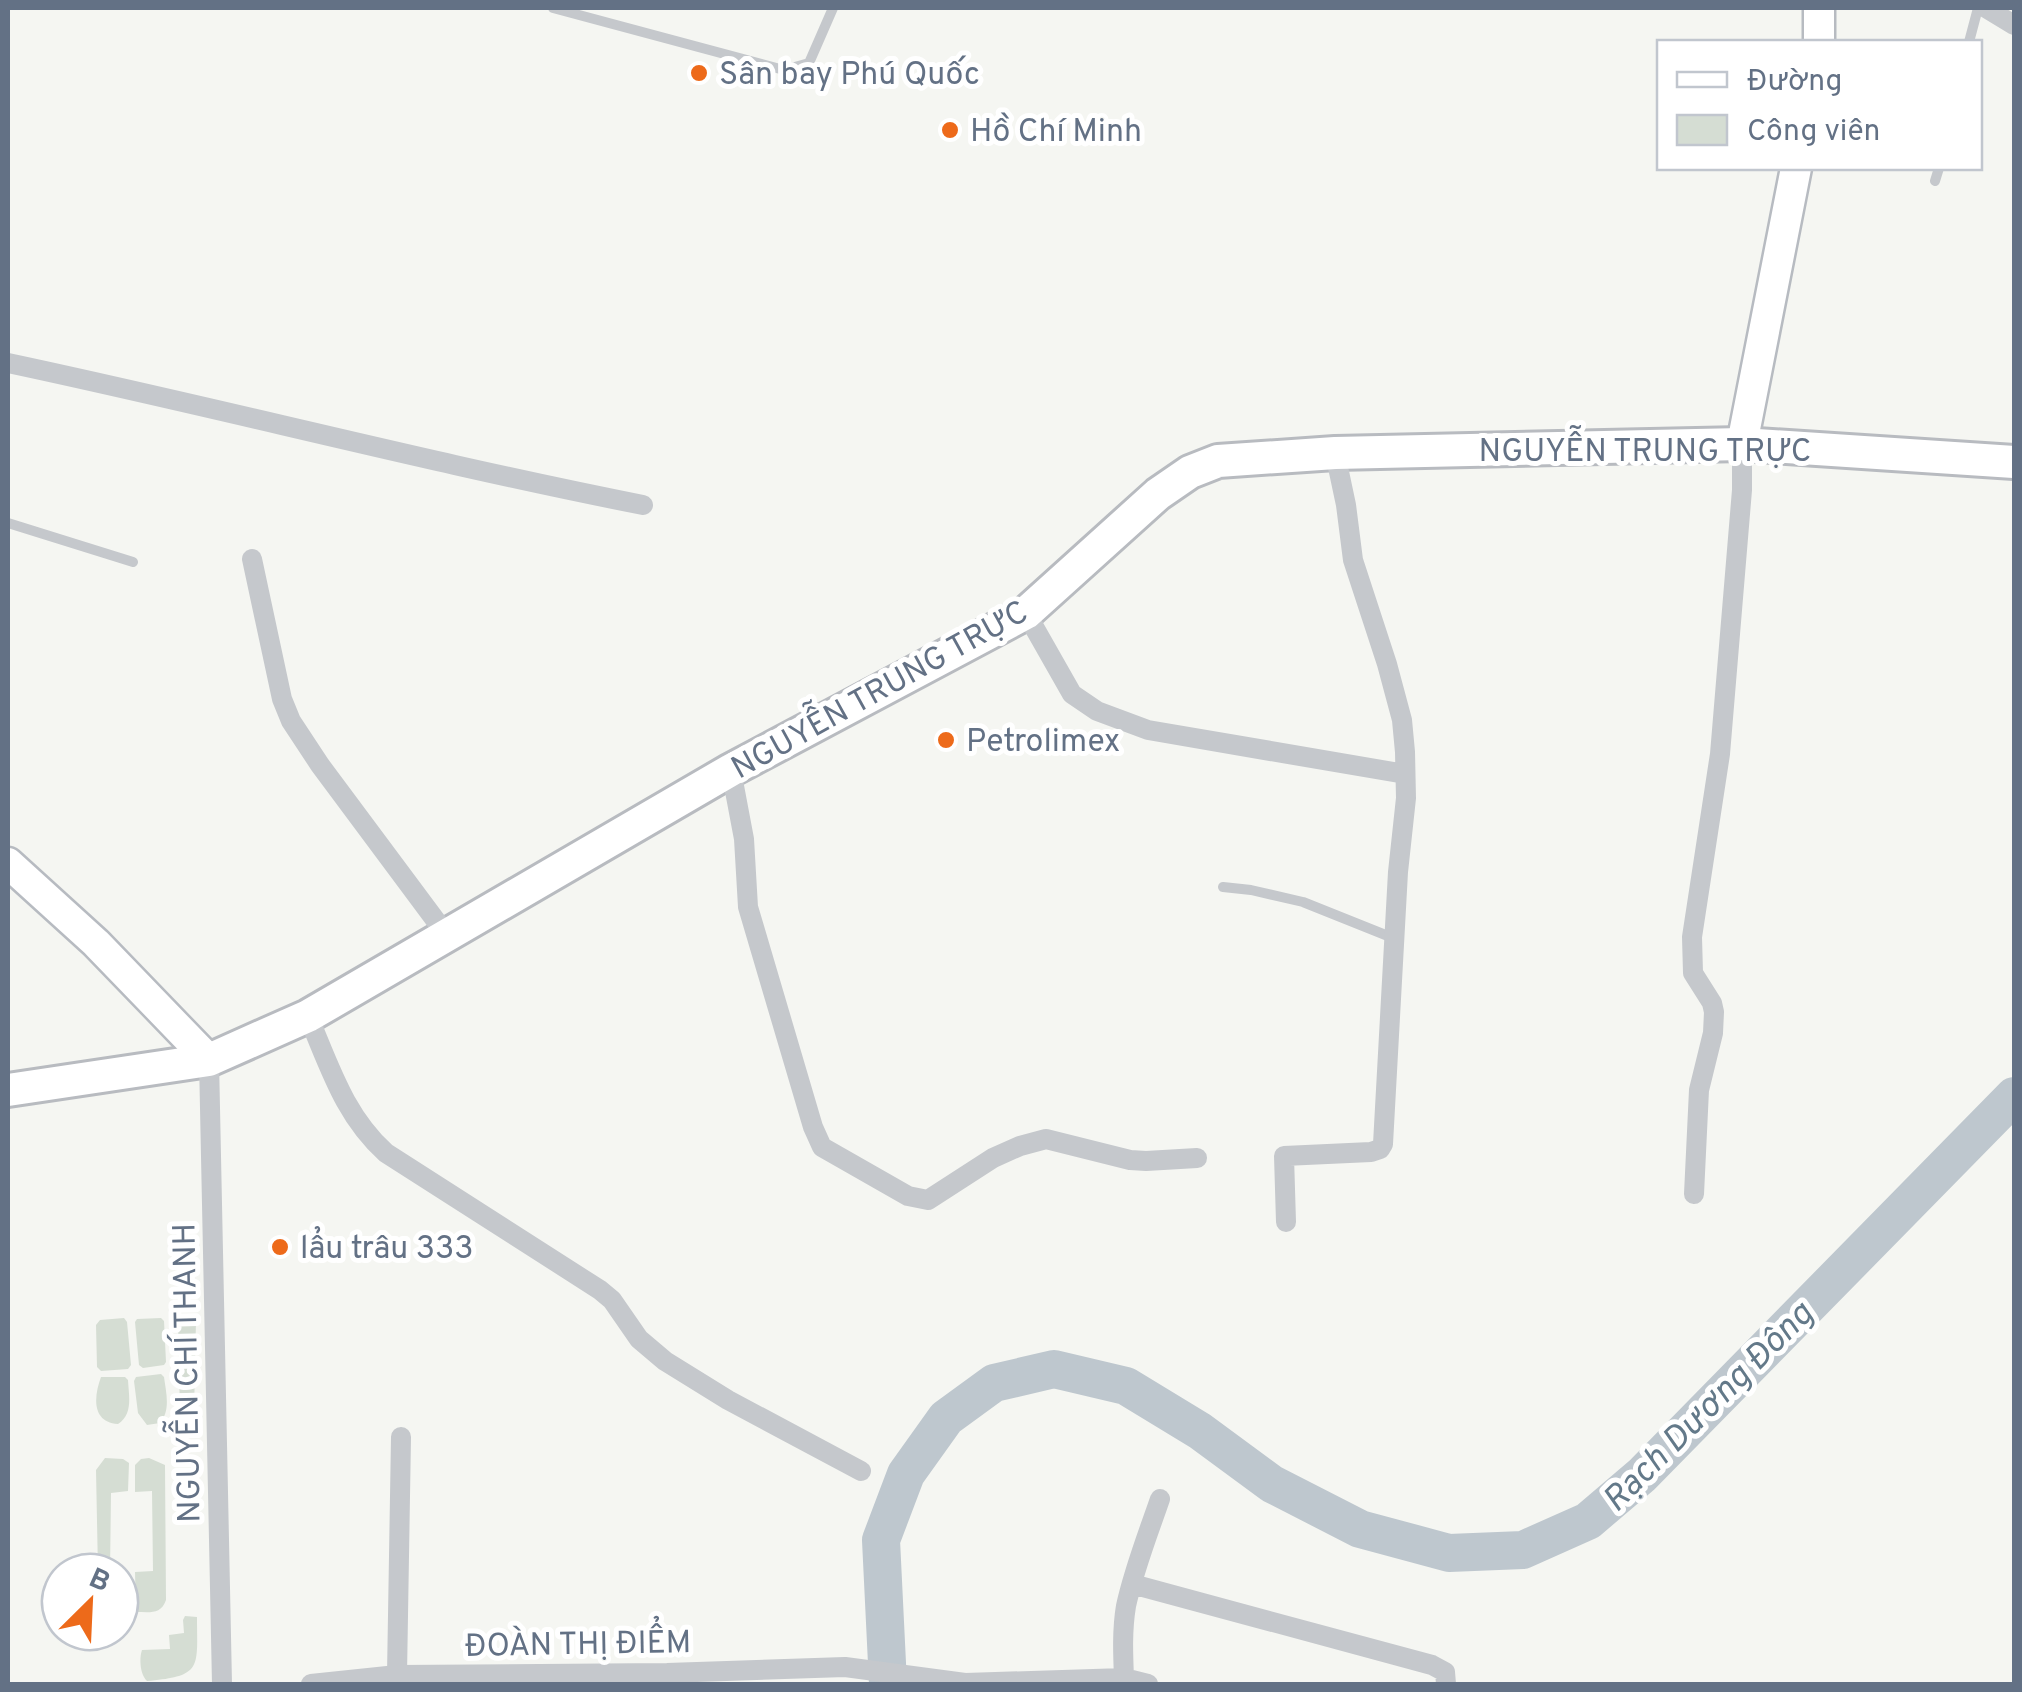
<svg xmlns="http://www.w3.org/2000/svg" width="2022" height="1692" font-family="Overpass,sans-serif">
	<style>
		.green { fill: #d5ddd3 }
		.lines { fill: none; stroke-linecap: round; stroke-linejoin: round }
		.river { stroke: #bec7ce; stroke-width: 38 }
		.secondary-casing { stroke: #b7bbc1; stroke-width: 35 }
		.primary-casing { stroke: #b8bbc0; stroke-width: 38 }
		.lane { stroke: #c5c8cc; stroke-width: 10 }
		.street { stroke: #c5c8cc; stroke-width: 20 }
		.secondary { stroke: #fff; stroke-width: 30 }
		.primary { stroke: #fff; stroke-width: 32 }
		.poi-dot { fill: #ed6a1a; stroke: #fff; stroke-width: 4 }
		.labels { text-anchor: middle; stroke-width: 10; stroke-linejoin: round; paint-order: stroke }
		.poi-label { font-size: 32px; fill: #637185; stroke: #fff; text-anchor: start }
		.street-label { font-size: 32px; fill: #637185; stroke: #fff }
		.water-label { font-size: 35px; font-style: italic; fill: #637989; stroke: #fff }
	</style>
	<rect width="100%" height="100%" fill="#f5f6f2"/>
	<path class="green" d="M180,1317H194L196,1320L194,1414L180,1413L178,1321Z
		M124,1318L127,1322L131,1365L128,1369L101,1371L97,1367L96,1325L100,1320Z
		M161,1318L164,1321L166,1362L164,1365L143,1368L139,1365L135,1322L137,1319Z
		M161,1374L164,1377C166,1392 171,1410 160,1423L147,1425L138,1413L134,1381L136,1377Z
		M101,1377H125L128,1380C129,1397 133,1414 118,1424C91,1422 94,1396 101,1377Z
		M105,1458L123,1459L129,1463L128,1491L111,1493L110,1572H98L96,1470Z
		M149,1458L165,1465L166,1600C161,1615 149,1612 136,1612L135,1572L153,1571L152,1491L135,1492V1465L141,1459Z
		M185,1616L197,1617C197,1668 203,1676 147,1681C140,1674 139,1659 142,1650L170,1649L169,1635L184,1633L183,1620Z"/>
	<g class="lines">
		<path class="river" d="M888,1684L881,1540L906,1474L946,1418L994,1383L1054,1369L1126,1386L1200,1431L1272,1484L1360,1529L1449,1553L1523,1550L1588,1521L1642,1475L2014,1096"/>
		<defs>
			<path id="secondary" d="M1819,8V42
				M1742,444L1796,168
				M8,863L96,943L209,1060"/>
			<path id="primary" d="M8,1090L209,1060L308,1016L731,770L1026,613L1158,494L1190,472L1218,461L1335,453L1742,444L2014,462"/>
		</defs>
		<use href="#secondary" class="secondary-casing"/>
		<use href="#primary" class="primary-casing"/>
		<path class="lane" d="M553,8L784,70L809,63L833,8
			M1969,42L1978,8
			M1935,181L1939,168
			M8,523L133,562
			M1223,887L1251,890L1303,902L1393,938"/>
		<path class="street" d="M1986,8L2014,25
			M8,363C220,408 430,463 643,505
			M252,559L282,699L291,721L320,765L448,937
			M1026,613L1072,694L1097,711L1148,730L1405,774
			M731,770L744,839L748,907L813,1127L822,1147L908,1196L928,1200L993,1158L1020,1146L1046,1139L1130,1160L1146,1161L1197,1158
			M308,1016C330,1067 344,1115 386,1153L600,1290L612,1300L639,1339L665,1361L728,1400L861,1471
			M209,1060L222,1684
			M1694,1194L1699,1090L1713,1033L1714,1012L1712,1003L1693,973L1692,937L1720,754L1742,490V444
			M1286,1222L1284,1156L1371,1152L1380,1149L1383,1144L1398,872L1406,798L1405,752L1402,720L1387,664L1353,560L1346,505L1335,453
			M1132,1584L1432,1665L1445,1672L1446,1684
			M397,1675L401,1437
			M311,1684L397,1675L667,1673L845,1667L965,1683L1124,1678L1123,1684
			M1148,1684L1124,1678C1123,1654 1122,1630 1126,1606C1134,1569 1148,1534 1160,1499"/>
		<use href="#secondary" class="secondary"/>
		<use href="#primary" class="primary"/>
	</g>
	<g class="poi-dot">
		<circle cx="699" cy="73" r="10"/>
		<circle cx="950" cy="130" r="10"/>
		<circle cx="946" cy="740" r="10"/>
		<circle cx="280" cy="1247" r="10"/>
	</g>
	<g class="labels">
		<g class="poi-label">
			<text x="719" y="84">Sân bay Phú Quốc</text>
			<text x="970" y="141">Hồ Chí Minh</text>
			<text x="966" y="751">Petrolimex</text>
			<text x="300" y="1258">lẩu trâu 333</text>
		</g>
		<g class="street-label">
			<text x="1645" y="461">NGUYỄN TRUNG TRỰC</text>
			<text transform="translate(879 689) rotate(-29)" y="11">NGUYỄN TRUNG TRỰC</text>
			<text transform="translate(186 1373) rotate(-91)" y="11">NGUYỄN CHÍ THANH</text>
			<text transform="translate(578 1643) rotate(-1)" y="11">ĐOÀN THỊ ĐIỂM</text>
		</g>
		<g class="water-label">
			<text transform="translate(1707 1406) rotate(-45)" y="12">Rạch Dương Đông</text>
		</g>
	</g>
	<rect width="2022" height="1692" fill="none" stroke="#637185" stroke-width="20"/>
	<rect x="1657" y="40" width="325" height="130" fill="#ffffff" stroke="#c1c6ce" stroke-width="2.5"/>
	<rect x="1677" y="72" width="50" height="15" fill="#ffffff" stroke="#c1c6ce" stroke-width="2.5"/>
	<text x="1747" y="90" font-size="30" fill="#637185">Đường</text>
	<rect x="1677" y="115" width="50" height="30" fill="#d5ddd3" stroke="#c1c6ce" stroke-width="2.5"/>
	<text x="1747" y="140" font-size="30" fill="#637185">Công viên</text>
	<g transform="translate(90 1602) rotate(24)"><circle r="48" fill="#ffffff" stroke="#c1c6ce" stroke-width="2.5"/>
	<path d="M0-8L18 38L0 25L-18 38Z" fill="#ed6a1a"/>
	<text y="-15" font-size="28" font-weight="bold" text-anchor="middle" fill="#637185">B</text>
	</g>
</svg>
